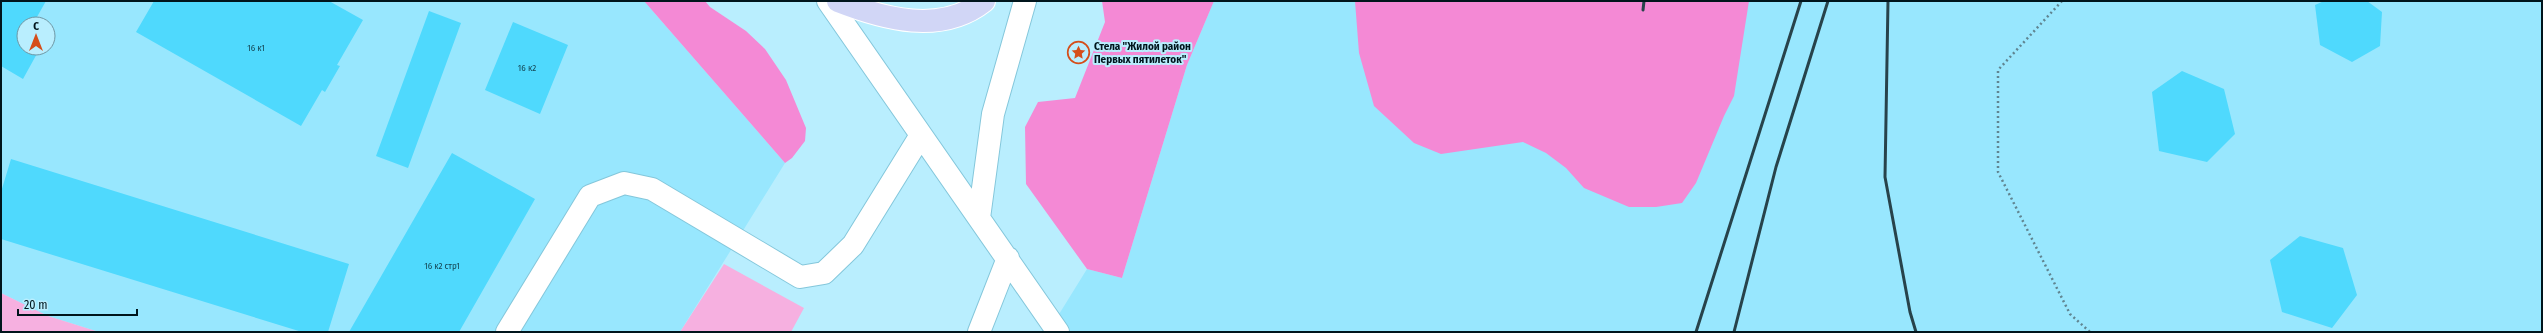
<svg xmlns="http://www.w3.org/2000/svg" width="2543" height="333" font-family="'Fira Sans Condensed',sans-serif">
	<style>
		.built { fill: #98e7fe; fill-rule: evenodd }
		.green { fill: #f6b0e0 }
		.forest { fill: #f489d5 }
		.building { fill: #4fd9fd }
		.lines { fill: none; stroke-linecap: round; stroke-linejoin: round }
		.minor-casing { stroke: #84c7db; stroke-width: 24 }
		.major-casing { stroke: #fff; stroke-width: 24 }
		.path { stroke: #608591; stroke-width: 2.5; stroke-dasharray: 2 3; stroke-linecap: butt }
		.minor { stroke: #fff; stroke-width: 22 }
		.major { stroke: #d1d6f6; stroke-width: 22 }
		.rail { stroke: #27434b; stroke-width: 3 }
		.labels { text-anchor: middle; stroke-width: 4; stroke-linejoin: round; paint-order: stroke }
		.number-label { font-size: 9px; fill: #144654 }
		.poi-label { font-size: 11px; font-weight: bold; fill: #00151c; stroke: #b9eefe; text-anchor: start }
	</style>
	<rect width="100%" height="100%" fill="#b9eefe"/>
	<path class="built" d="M1,1H644L785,163L680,332H99L48,316L1,293ZM24,24H48V48H24Z
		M1214,1H2542V332H1048L1087,269L1122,278L1187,65Z"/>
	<path class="green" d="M724,264L804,308L791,332H680Z
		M1,293L48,316L99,332H1Z"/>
	<path class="forest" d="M644,1H705L710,7L746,31L765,49L786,80L806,128L805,141L792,158L785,163Z
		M1102,1H1214L1187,65L1122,278L1087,269L1026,184L1025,127L1038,102L1075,98L1105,22Z
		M1355,1H1749L1734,96L1724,116L1696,183L1682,203L1656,207H1629L1584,188L1566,168L1546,153L1523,142L1441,154L1414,143L1374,106L1359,53Z"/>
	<path class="building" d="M1,1H46L33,24H24V48L39,50L23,79L1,66Z
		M154,1H329L363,20L337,65L340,66L325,92L322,90L301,126L136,32Z
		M2324,1H2367L2382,12L2380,46L2352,62L2320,45L2315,5Z
		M429,11L461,23L408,168L376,156Z
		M513,22L568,45L540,114L485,90Z
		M2182,71L2224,89L2235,134L2207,162L2159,151L2152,92Z
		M452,153L535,199L459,332H349Z
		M11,159L349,264L328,332H302L1,239V192Z
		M2300,236L2343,248L2357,295L2332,328L2282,312L2270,260Z"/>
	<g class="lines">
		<defs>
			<path id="minor" d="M828,1L1058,332
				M979,218L993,114L1025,1
				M507,332L590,196L624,183L652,189L800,277L824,273L853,245L921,135
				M979,332L1008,258"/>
			<path id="major" d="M838,1C884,19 941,35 984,1"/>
		</defs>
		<use href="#minor" class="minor-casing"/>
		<use href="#major" class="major-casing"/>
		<path class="path" d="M2062,1L1998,70V172L2070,314L2090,332"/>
		<use href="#minor" class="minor"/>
		<use href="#major" class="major"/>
		<path class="rail" d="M1888,1L1885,177L1910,312L1916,332
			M1643,10L1644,1
			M1696,332L1801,1
			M1734,332L1776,167L1828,1"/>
	</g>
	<defs>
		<symbol id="sight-ring" viewBox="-11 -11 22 22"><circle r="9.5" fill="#b9eefe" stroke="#d54e1a" stroke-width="1.5"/><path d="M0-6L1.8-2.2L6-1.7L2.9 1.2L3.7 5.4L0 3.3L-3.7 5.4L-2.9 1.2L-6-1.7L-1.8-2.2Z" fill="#d54e1a"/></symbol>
	</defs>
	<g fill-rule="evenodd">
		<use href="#sight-ring" x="1066" y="40" width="25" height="25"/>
	</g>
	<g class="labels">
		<g class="number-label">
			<text x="256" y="51">16 к1</text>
			<text x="527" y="71">16 к2</text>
			<text x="442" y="269">16 к2 стр1</text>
		</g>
		<g class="poi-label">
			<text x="1094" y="50">Стела "Жилой район<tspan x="1094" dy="13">Первых пятилеток"</tspan></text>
		</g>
	</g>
	<rect width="2543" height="333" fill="none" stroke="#00151c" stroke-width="4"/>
	<g transform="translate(36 36)"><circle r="19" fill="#b9eefe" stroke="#6f97a4"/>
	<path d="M0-3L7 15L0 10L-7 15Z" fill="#d54e1a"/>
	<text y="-6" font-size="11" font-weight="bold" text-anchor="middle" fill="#00151c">С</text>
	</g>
	<path d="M18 309v6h119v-6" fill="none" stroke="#00151c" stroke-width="2"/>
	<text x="24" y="309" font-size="12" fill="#00151c" stroke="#b9eefe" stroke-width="3" paint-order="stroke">20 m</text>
</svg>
